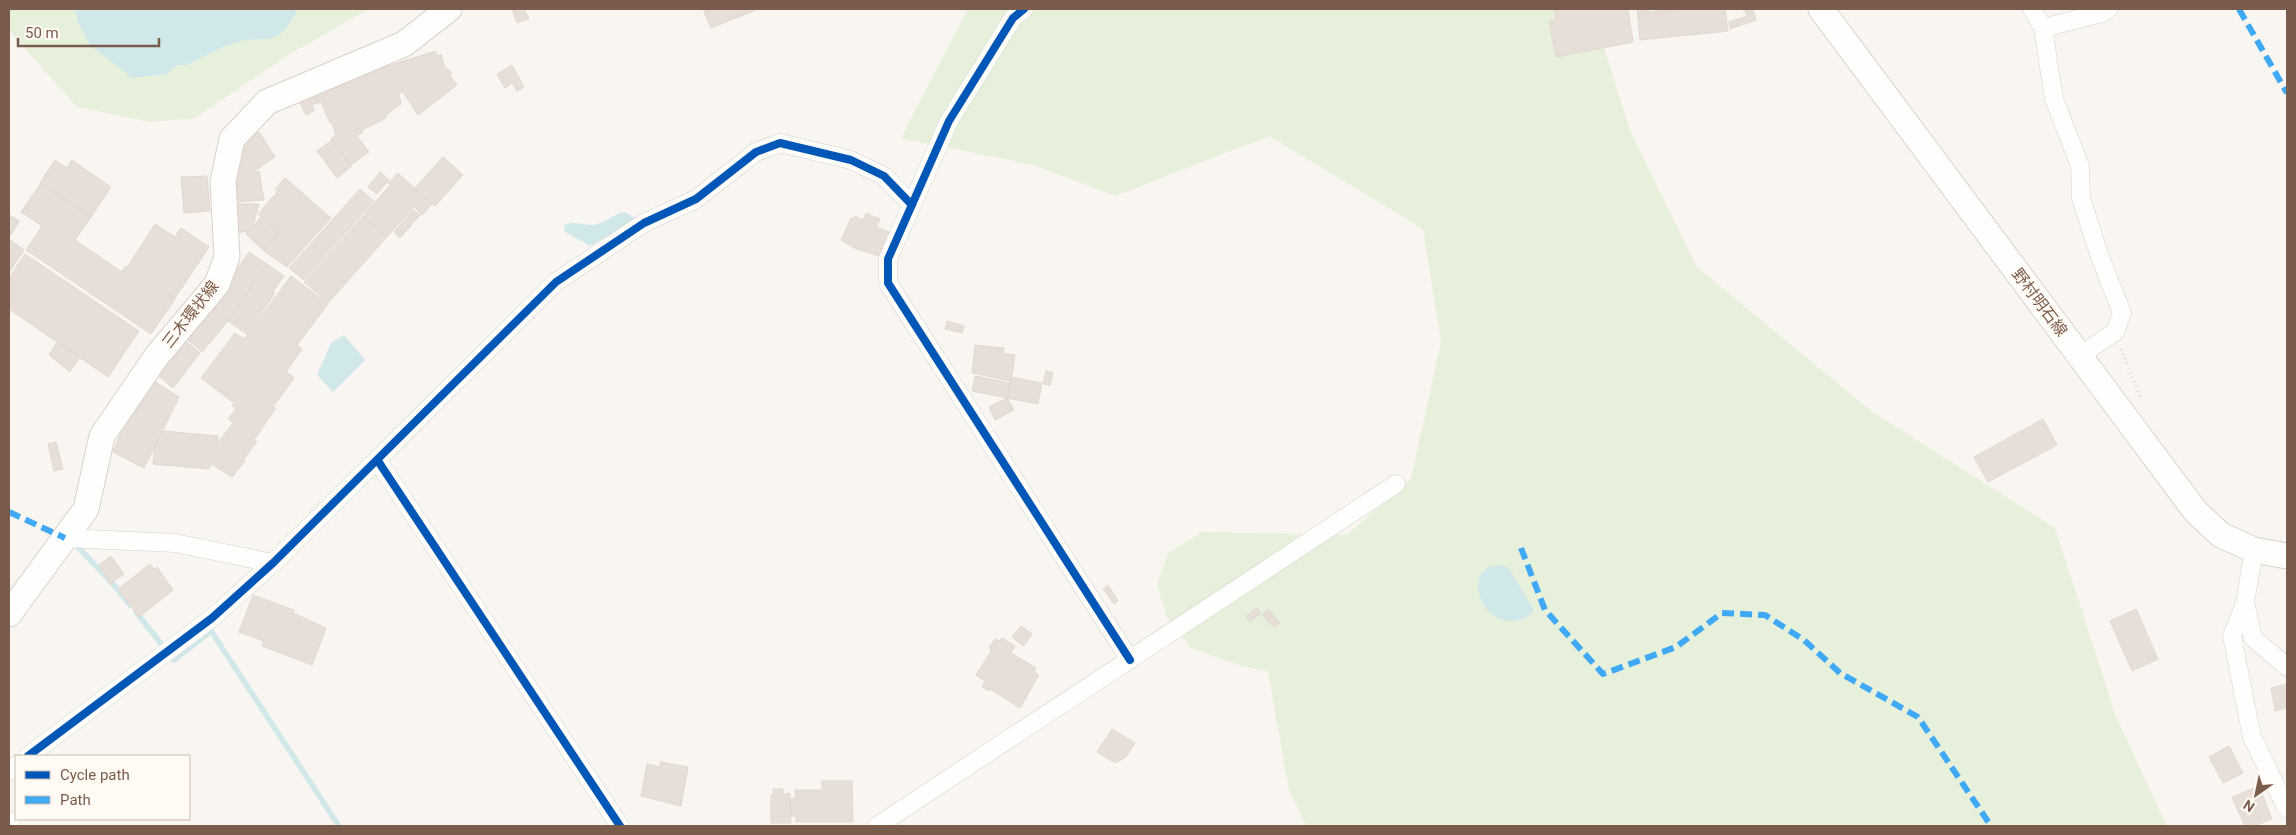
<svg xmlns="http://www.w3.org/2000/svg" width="2296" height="835" font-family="Roboto,'Noto Sans JP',sans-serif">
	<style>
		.green { fill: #e7f0db }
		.water { fill: #d0e8ea }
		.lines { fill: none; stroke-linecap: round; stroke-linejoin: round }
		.stream { stroke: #d0e8ea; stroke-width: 5.5 }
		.building { fill: #e6ded7; stroke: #e2d8d2 }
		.street-casing { stroke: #d7d1cb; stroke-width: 19 }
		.secondary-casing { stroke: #d9d2cb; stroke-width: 27 }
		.path { stroke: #dcd5d0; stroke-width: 3; stroke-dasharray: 1 4; stroke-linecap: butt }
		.street { stroke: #fefefd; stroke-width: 18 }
		.secondary { stroke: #fefefd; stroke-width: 25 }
		.quiet { stroke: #3fa9f5; stroke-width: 6; stroke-dasharray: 12 6; stroke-linecap: butt }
		.cycleway-casing { stroke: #fffaf3; stroke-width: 11 }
		.cycleway { stroke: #0057b8; stroke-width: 8 }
		.labels { text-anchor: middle; stroke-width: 4; stroke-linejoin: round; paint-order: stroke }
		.street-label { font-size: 16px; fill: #7a5c4d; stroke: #fffaf3 }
	</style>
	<rect width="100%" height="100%" fill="#f9f5f0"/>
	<path class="green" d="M9,9H369L293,52L195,118L150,122L77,107L9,30Z
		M968,9H1592L1630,131L1697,267L1871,411L2055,528L2116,717L2167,826H1306L1289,790L1268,672L1232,663L1191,648L1167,617L1157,585L1168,553L1202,532L1347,535L1411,479L1441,342L1423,229L1269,136L1115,196L1034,165L901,138Z"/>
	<path class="water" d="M75,9H298C292,18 288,30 277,36C266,41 257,38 246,40C225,44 204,57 185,66L177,65L167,74L132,78L90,45L78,22Z
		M624,212L634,217L632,222L590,246L564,231L565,225C575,220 584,226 594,225C606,223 614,213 624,212Z
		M344,335L365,360L333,392L317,375L331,343Z
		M1500,565L1508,567L1534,610C1529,617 1522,620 1514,621C1479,624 1461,567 1500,565Z"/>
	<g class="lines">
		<path class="stream" d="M76,545L114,585L130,605
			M136,612L174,660L211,631L339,826"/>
	</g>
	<path class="building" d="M512,9H524L529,19L517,23Z
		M703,9H758L711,28Z
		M1554,9H1628L1633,42L1556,57L1549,21L1556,20Z
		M1637,9H1648V12L1681,9H1725L1728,31L1640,40Z
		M1741,9H1753L1756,20L1730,29L1729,22L1747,16L1745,11Z
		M432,52H436L437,56L441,54L444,66L452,73L450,75L457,85L418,115L403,92L399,93L401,104L386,115V118L362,130L363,132L357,136L369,152L351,165L331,139L336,135L332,122L330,123L321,102L318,103L312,90Z
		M512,65L524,87L517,91L512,83L505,88L497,74Z
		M312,90L318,103L312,105L314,111L306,115L297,97Z
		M259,132L275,157L253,172L242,174L234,160L237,147Z
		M332,140L352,166L337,178L317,151Z
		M443,157L463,175L435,206L415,188Z
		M55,160L67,168L72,160L111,187L91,217L40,183Z
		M233,170H238L242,176L259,171L264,200L235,202L236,177Z
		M380,172L389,180L377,194L368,187Z
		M398,173L432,204L422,215L414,207L387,237L363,216L390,185L388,183Z
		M207,176L210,211L184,213L181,177Z
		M285,178L331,218L287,267L264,251L280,232L258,214L278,191L275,189Z
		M41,183L91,217L75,240L122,272L126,266L175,299L151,334L26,250L42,226L21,212Z
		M360,189L374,201L304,280L289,268Z
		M235,204H259L253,226L248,231L235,233Z
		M413,210L420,215L400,238L394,232Z
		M866,213L880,219L876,227L889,232L885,239L890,241L882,257L856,249L841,240L851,218L853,219L855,216L863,220Z
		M9,215L19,221L11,235L9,234Z
		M363,216L387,237L328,303L304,282Z
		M261,217L280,232L264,251L246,234Z
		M155,224L175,237L181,228L209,247L175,298L128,266Z
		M9,239L24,250L9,273Z
		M249,252L267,264L228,321L212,305Z
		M25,254L139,331L108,377L9,309V278Z
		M267,264L284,276L273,292L275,293L247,334L228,321Z
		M291,276L328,304L297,345L302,349L286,372L294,378L273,407L276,408L254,440L257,442L243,460L245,461L232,477L211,464L209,469L153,464L154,450L163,431L218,436L217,444L233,423L228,419L236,409L232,405L234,403L201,378L235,333L244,339Z
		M212,305L228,321L202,352L183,336Z
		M947,321L964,326L962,333L945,329Z
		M184,340L200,353L173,388L156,374Z
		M57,342L80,357L70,372L49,355Z
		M975,345L1004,348L1003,353L1015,355L1011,381L972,373Z
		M1046,371L1053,373L1050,385L1043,384Z
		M975,376L1010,383L1007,398L972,391Z
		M1011,377L1042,383L1038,404L1007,398Z
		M149,378L179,397L144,468L113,452L121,433L116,431Z
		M1007,398L1014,410L995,420L989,407Z
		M2043,419L2057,445L1988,482L1974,457Z
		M56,442L63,469L54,471L48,444Z
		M111,556L124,574L110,584L99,565Z
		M150,564L154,569L157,567L173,590L139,617L118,589Z
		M1108,585L1118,601L1114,604L1103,589Z
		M253,595L294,610L293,613L326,628L312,665L262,646L264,641L239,632Z
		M1257,608L1261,613L1250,622L1246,616Z
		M1268,609L1280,623L1275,628L1262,615Z
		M2136,609L2158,659L2132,671L2110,621Z
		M1021,626L1032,634L1023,646L1012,637Z
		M1002,638L1015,646L1011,653L1036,668L1034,672L1039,675L1020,708L990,689L989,691L982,687L985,681L976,675L992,650L989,648L995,639L1000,641Z
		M2287,684V708L2275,711L2271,688Z
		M1112,729L1135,743L1126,757L1115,763L1097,752Z
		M2229,746L2243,773L2223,783L2209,757Z
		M660,762L688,767L681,806L641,796L647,764L660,767Z
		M822,781H852L853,822H796V816H790V799H795V790H822Z
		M2259,786L2272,819L2254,826H2245L2232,797Z
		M773,789H783V794L790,793L791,823H771V795H773Z"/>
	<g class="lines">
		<defs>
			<path id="street" d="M1024,9L1013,18L949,121L888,259V283L1130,660
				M2032,9L2043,28L2054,99L2080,166L2081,198L2100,257L2122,313L2115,332L2080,355
				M2043,28L2102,13L2108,9
				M378,461L620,826
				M65,538L175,543L273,563
				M2254,550L2245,603L2232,636L2252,737L2287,809
				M2245,603L2253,638L2287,667
				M28,756L212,618L273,563L556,282L644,223L696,199L756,152L780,143L851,160L884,176L912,205
				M9,771L16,765
				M9,821L12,826
				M877,826L1396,484"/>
			<path id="secondary" d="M1821,9L2196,512L2221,535L2254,550L2287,556
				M9,614L86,509L102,436L156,357L217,284L227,257L223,181L232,139L267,102L404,44L449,9"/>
		</defs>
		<use href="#street" class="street-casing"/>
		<use href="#secondary" class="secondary-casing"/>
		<path class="path" d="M2121,349L2141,399"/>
		<use href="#street" class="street"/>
		<use href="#secondary" class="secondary"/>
		<path class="quiet" d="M2239,9L2287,93
			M9,512L65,538
			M1521,548L1545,610L1603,674L1676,647L1722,613L1765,615L1804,640L1840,673L1918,717L1991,826"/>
		<defs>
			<path id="cycleway" d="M1024,9L1013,18L949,121L888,259V283L1130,660
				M378,461L620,826
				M28,756L212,618L273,563L556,282L644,223L696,199L756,152L780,143L851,160L884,176L912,205"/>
		</defs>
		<use href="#cycleway" class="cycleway-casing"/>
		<use href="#cycleway" class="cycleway"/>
	</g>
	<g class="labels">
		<g class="street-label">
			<text transform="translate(2040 302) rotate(53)" y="6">野村明石線</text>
			<text transform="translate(190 314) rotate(-52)" y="6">三木環状線</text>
		</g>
	</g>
	<rect width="2296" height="835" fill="none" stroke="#7a5c4d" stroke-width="20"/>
	<rect x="15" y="755" width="175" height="65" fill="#fffaf3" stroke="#cabbb1"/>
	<rect x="25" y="771" width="25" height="8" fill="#0057b8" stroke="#cabbb1"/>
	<text x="60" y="780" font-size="15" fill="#7a5c4d">Cycle path</text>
	<rect x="25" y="796" width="25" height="8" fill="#3fa9f5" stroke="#cabbb1"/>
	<text x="60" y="805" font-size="15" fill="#7a5c4d">Path</text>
	<g transform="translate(2256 795) rotate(213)" stroke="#fffaf3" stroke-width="4" paint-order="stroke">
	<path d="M0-4L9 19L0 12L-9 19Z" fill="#7a5c4d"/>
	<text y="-8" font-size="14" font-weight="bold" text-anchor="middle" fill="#7a5c4d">N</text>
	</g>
	<path d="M18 38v8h141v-8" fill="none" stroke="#7a5c4d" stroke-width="2.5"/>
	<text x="25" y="38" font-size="15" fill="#7a5c4d" stroke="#fffaf3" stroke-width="4" paint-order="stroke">50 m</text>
</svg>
